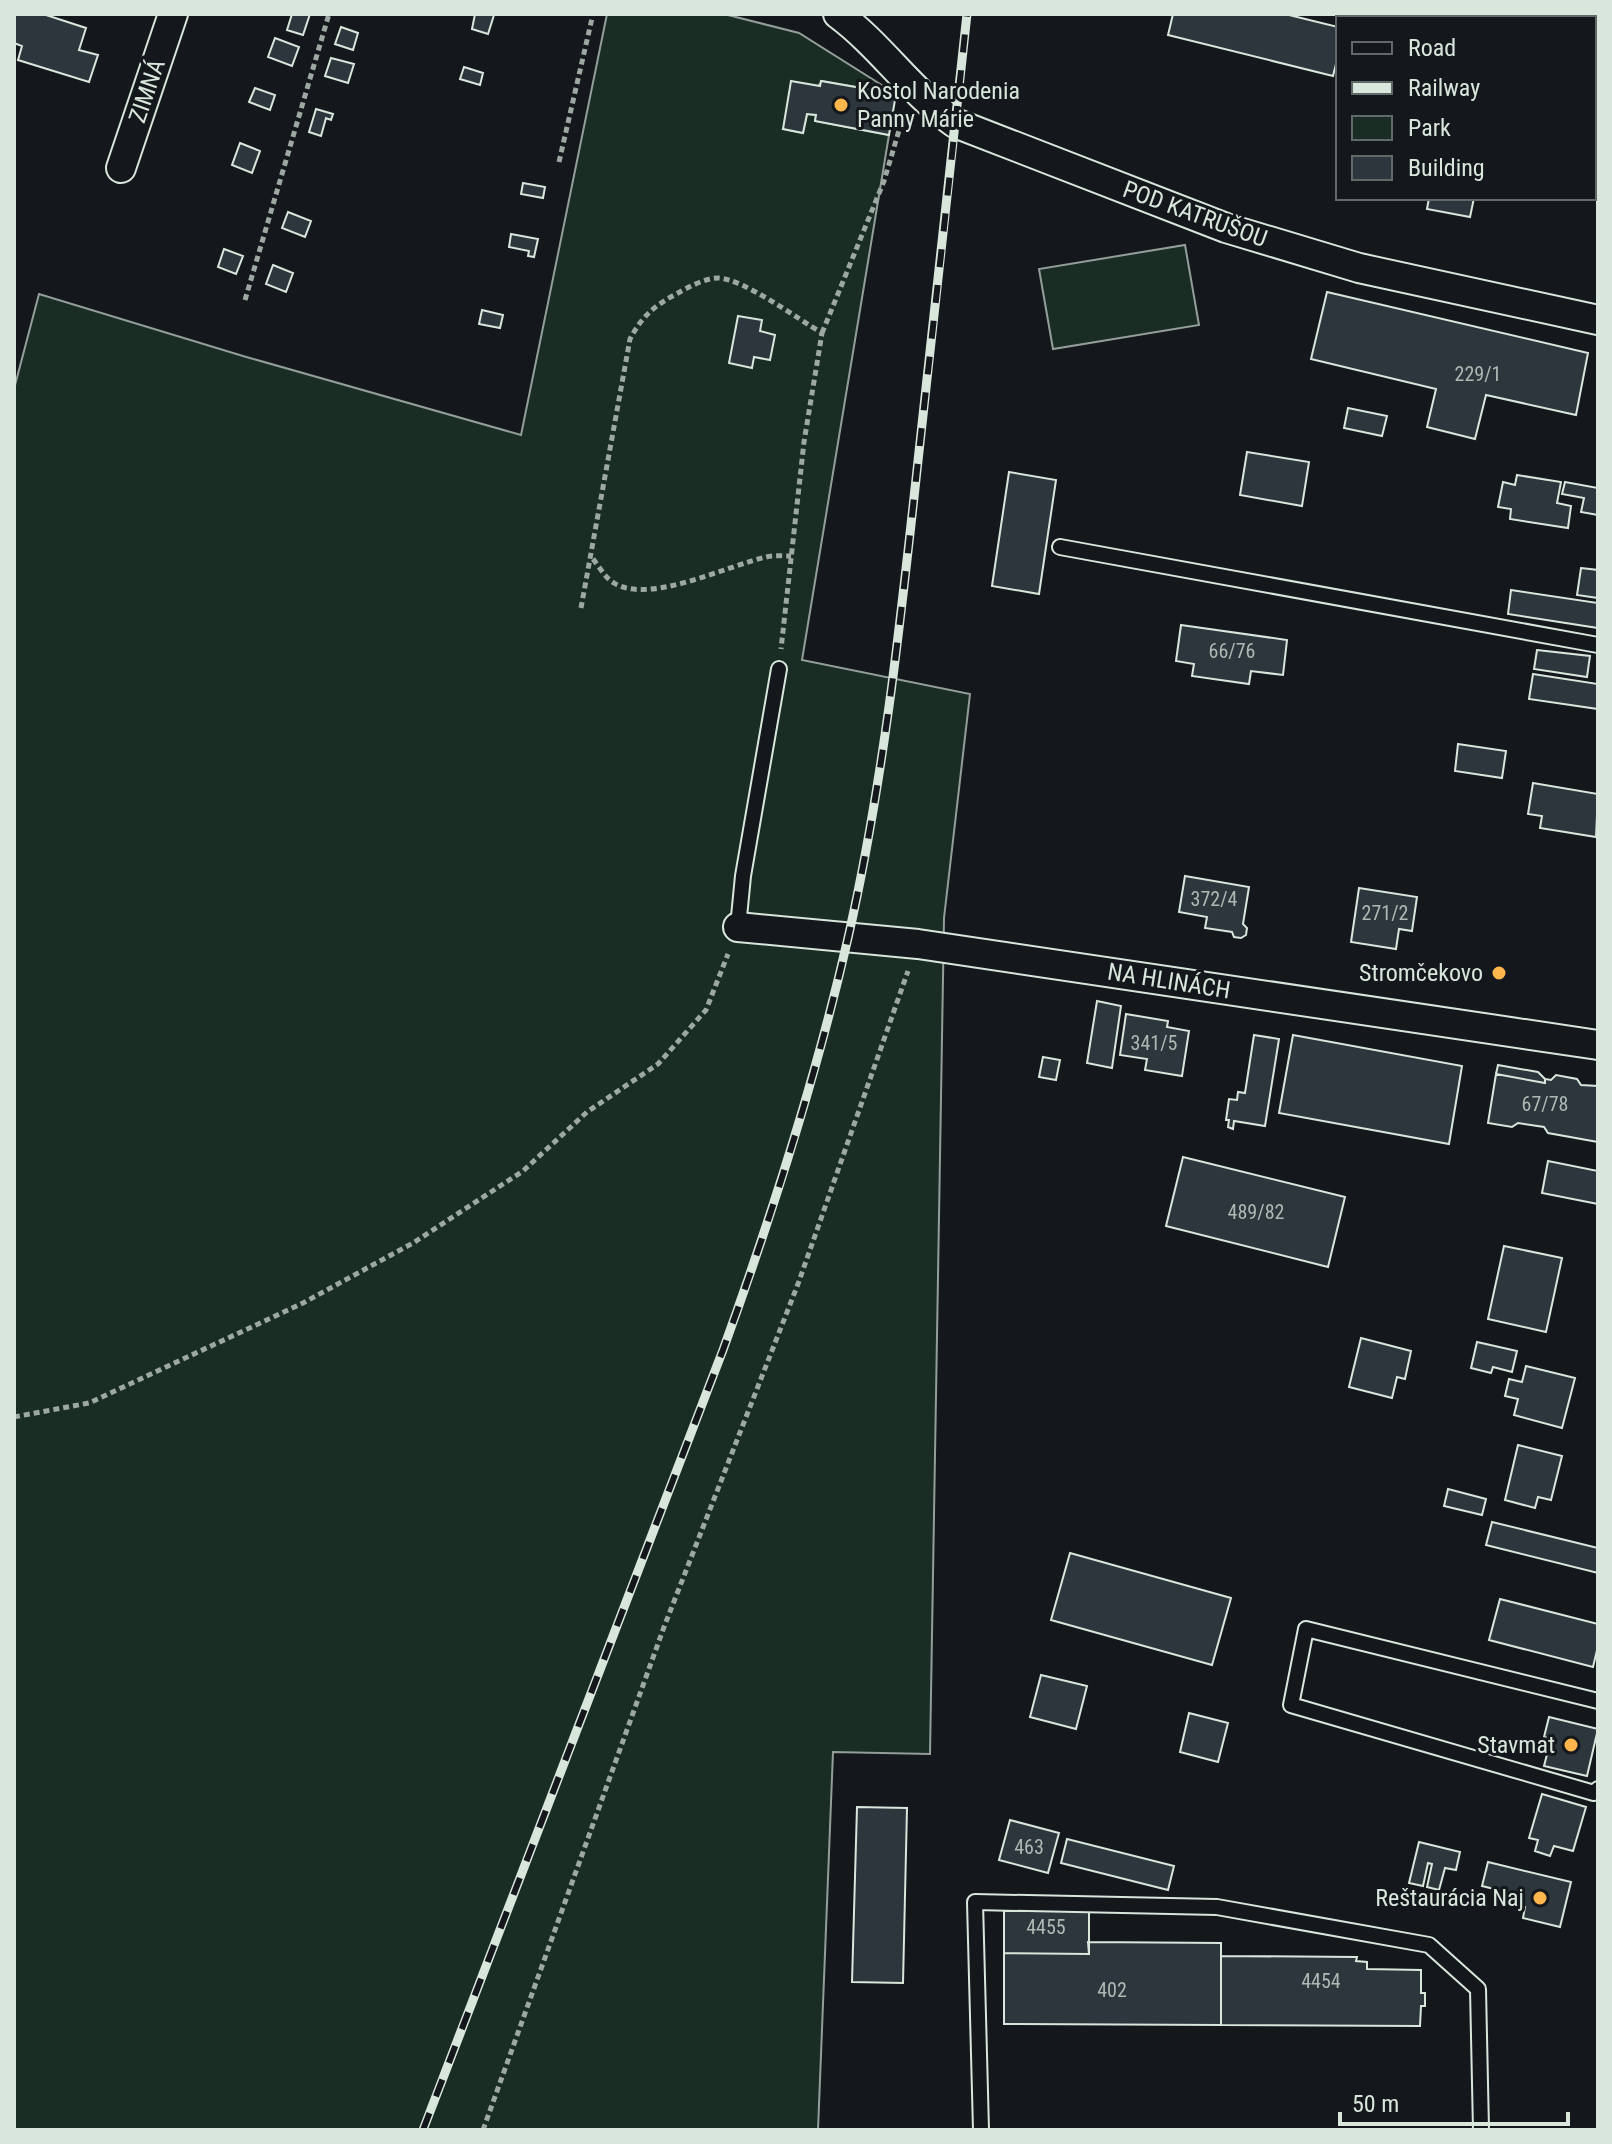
<svg xmlns="http://www.w3.org/2000/svg" width="1612" height="2144" font-family="'Roboto Condensed',sans-serif">
	<style>
		.green { fill: #1a2d24; stroke: #939e99; stroke-width: 2 }
		.building { fill: #2c363c; stroke: #d8e6dc; stroke-width: 2 }
		.lines { fill: none; stroke-linecap: round; stroke-linejoin: round }
		.service-casing { stroke: #d8e6dc; stroke-width: 18 }
		.minor-casing { stroke: #d8e6dc; stroke-width: 32 }
		.path { stroke: #9da8a2; stroke-width: 5; stroke-dasharray: 6 4; stroke-linecap: butt }
		.service { stroke: #14181c; stroke-width: 14 }
		.minor { stroke: #14181c; stroke-width: 28 }
		.rail-casing { stroke: #d8e6dc; stroke-width: 9 }
		.rail { stroke: #14181c; stroke-width: 6; stroke-dasharray: 18; stroke-linecap: butt }
		.poi-dot { fill: #ffb74d; stroke: #14181c; stroke-width: 3 }
		.labels { text-anchor: middle; stroke-width: 6; stroke-linejoin: round; paint-order: stroke }
		.number-label { font-size: 20px; fill: #adbab4 }
		.street-label { font-size: 24px; fill: #d8e6dc; stroke: #14181c }
		.poi-label { font-size: 24px; fill: #d8e6dc; stroke: #14181c; text-anchor: end }
	</style>
	<rect width="100%" height="100%" fill="#14181c"/>
	<path class="green" d="M607,14H724L799,33L896,94L822,81L783,129L803,133L807,114L816,115L815,121L889,135L802,660L970,694L944,918L930,1754L833,1752L818,2130H14V389L39,294L243,356L521,435Z
		M1185,245L1199,325L1053,349L1039,269Z"/>
	<path class="building" d="M14,14H43L86,28L79,50L98,55L89,82L18,60L22,46L14,43Z
		M292,14H310L303,35L287,30Z
		M475,14L494,15L488,34L472,29Z
		M1173,14H1285L1338,27V56L1333,76L1168,35Z
		M1485,14H1542L1541,18H1499Z
		M1542,14H1598V46L1594,45V18H1541Z
		M341,27L358,33L353,50L335,44Z
		M275,38L299,47L292,66L268,57Z
		M331,58L354,64L348,83L325,76Z
		M464,67L483,73L480,85L460,79Z
		M1594,77L1598,79V171L1594,170Z
		M791,81L820,86L821,81L896,94L889,135L815,121L816,115L807,114L803,133L783,129Z
		M255,88L275,95L270,110L249,102Z
		M316,109L333,114L331,120L326,118L321,136L309,132Z
		M240,143L260,151L252,173L232,165Z
		M523,183L545,187L543,198L521,194Z
		M1429,198H1474L1470,217L1427,209Z
		M288,212L311,221L305,237L282,228Z
		M511,234L538,239L534,257L528,256L529,251L509,247Z
		M224,249L243,256L236,274L218,267Z
		M273,265L293,273L286,292L266,284Z
		M1327,292L1588,353L1576,415L1486,395L1475,439L1427,427L1436,389L1311,359Z
		M482,310L503,315L500,328L479,324Z
		M738,316L762,320L760,331L775,335L770,360L754,357L752,368L729,363Z
		M1348,408L1387,416L1382,436L1344,428Z
		M1247,452L1309,462L1302,506L1240,495Z
		M1009,472L1056,480L1039,594L992,586Z
		M1517,475L1561,482L1557,503L1571,506L1568,528L1510,519L1511,509L1498,507L1503,482L1515,485Z
		M1565,482L1598,488V515L1581,512L1584,498L1562,494Z
		M1581,568L1598,570V598L1577,595Z
		M1511,590L1598,603V628L1508,614Z
		M1181,625L1287,640L1283,675L1251,671L1249,684L1192,676L1194,664L1176,661Z
		M1537,650L1590,656L1587,677L1534,669Z
		M1533,674L1598,684V709L1529,699Z
		M1458,744L1506,751L1502,778L1455,771Z
		M1533,783L1598,794L1596,837L1540,828L1542,816L1528,814Z
		M1185,876L1249,887L1243,924L1247,928L1246,935L1241,938L1234,937L1232,932L1205,928L1207,917L1179,912Z
		M1359,888L1417,897L1412,931L1399,929L1396,949L1351,942Z
		M1097,1001L1121,1006L1112,1068L1087,1063Z
		M1126,1014L1168,1021L1167,1027L1189,1031L1182,1076L1145,1070L1147,1059L1120,1055Z
		M1254,1035L1279,1039L1265,1126L1234,1121L1233,1129L1228,1127L1229,1120H1226L1229,1099L1237,1100L1238,1092L1245,1093Z
		M1293,1035L1462,1066L1449,1144L1279,1113Z
		M1043,1057L1060,1060L1056,1080L1039,1077Z
		M1498,1065L1538,1072L1545,1079V1083L1496,1074Z
		M1496,1074L1545,1083V1079L1551,1080L1556,1075L1577,1079L1581,1085L1598,1086V1142L1548,1133L1544,1127L1518,1123L1512,1127L1488,1123Z
		M1183,1157L1345,1197L1328,1267L1166,1226Z
		M1548,1161L1598,1171V1204L1542,1193Z
		M1504,1246L1562,1258L1546,1332L1488,1319Z
		M1361,1338L1411,1351L1405,1379L1397,1377L1392,1398L1349,1387Z
		M1477,1342L1517,1351L1512,1372L1493,1367L1491,1373L1471,1368Z
		M1526,1366L1575,1378L1562,1428L1514,1415L1518,1399L1505,1396L1509,1379L1522,1382Z
		M1518,1445L1562,1456L1551,1500L1538,1497L1535,1508L1505,1500Z
		M1448,1489L1486,1499L1482,1515L1444,1506Z
		M1492,1522L1598,1548V1573L1486,1545Z
		M1070,1553L1231,1598L1212,1665L1051,1620Z
		M1500,1599L1598,1624V1646L1593,1667L1489,1640Z
		M1041,1675L1087,1686L1076,1729L1030,1717Z
		M1189,1713L1228,1723L1218,1762L1180,1752Z
		M1549,1717L1598,1729L1587,1776L1544,1766L1551,1739L1544,1737Z
		M1542,1794L1586,1807L1573,1851L1554,1846L1550,1856L1535,1851L1538,1840L1529,1838Z
		M857,1807L907,1808L903,1983L852,1982Z
		M1010,1820L1059,1833L1048,1873L999,1860Z
		M1067,1839L1174,1866L1168,1890L1061,1863Z
		M1419,1842L1460,1852L1456,1870L1445,1868L1439,1890L1427,1887L1432,1864L1428,1863L1423,1886L1409,1883Z
		M1488,1862L1571,1882L1560,1927L1523,1918L1525,1907L1500,1900L1502,1891L1482,1886Z
		M1004,1911H1089V1954L1004,1953Z
		M1088,1942L1221,1943V2025L1004,2024V1953L1089,1954Z
		M1221,1956L1357,1957L1356,1961L1367,1962V1969L1421,1970V1993H1425V2006H1421L1420,2026L1221,2025Z"/>
	<g class="lines">
		<defs>
			<path id="service" d="M1060,547L1598,645
				M738,927L743,876L779,669
				M1598,1701L1306,1629L1291,1705L1594,1793L1598,1789
				M981,2130L975,1902L1217,1907L1429,1945L1478,1989L1481,2130"/>
			<path id="minor" d="M838,14C881,46 911,92 955,123L1226,228L1359,268L1598,320
				M121,168L173,14
				M738,927L918,944L1598,1045"/>
		</defs>
		<use href="#service" class="service-casing"/>
		<use href="#minor" class="minor-casing"/>
		<path class="path" d="M559,162L593,14
			M245,300L329,14
			M822,333L884,181L903,117
			M593,559C599,566 605,578 614,583C649,605 729,565 766,557C774,555 783,556 791,556
			M581,608L630,339C642,316 655,305 678,293C689,287 705,278 718,278C744,279 798,319 822,333L804,442L781,649
			M14,1417L89,1403L303,1303L413,1243L523,1171L587,1112L658,1064L706,1010L728,954
			M483,2130L664,1627L798,1284L908,971"/>
		<use href="#service" class="service"/>
		<use href="#minor" class="minor"/>
		<defs>
			<path id="rail" d="M423,2130L723,1350C772,1215 816,1078 848,938C883,784 900,626 917,470C934,318 951,166 967,14"/>
		</defs>
		<use href="#rail" class="rail-casing"/>
		<use href="#rail" class="rail"/>
	</g>
	<g class="poi-dot">
		<circle cx="841" cy="105" r="8"/>
		<circle cx="1499" cy="973" r="8"/>
		<circle cx="1571" cy="1745" r="8"/>
		<circle cx="1540" cy="1898" r="8"/>
	</g>
	<g class="labels">
		<g class="number-label">
			<text x="1478" y="381">229/1</text>
			<text x="1232" y="658">66/76</text>
			<text x="1214" y="906">372/4</text>
			<text x="1385" y="920">271/2</text>
			<text x="1154" y="1050">341/5</text>
			<text x="1545" y="1111">67/78</text>
			<text x="1256" y="1219">489/82</text>
			<text x="1029" y="1854">463</text>
			<text x="1046" y="1934">4455</text>
			<text x="1321" y="1988">4454</text>
			<text x="1112" y="1997">402</text>
		</g>
		<g class="street-label">
			<text transform="translate(147 91) rotate(-71)" y="8">ZIMNÁ</text>
			<text transform="translate(1195 214) rotate(20)" y="8">POD KATRUŠOU</text>
			<text transform="translate(1169 981) rotate(9)" y="8">NA HLINÁCH</text>
		</g>
		<g class="poi-label">
			<text x="857" y="99" text-anchor="start">Kostol Narodenia<tspan x="857" dy="28">Panny Márie</tspan></text>
			<text x="1483" y="981">Stromčekovo</text>
			<text x="1555" y="1753">Stavmat</text>
			<text x="1524" y="1906">Reštaurácia Naj</text>
		</g>
	</g>
	<rect width="1612" height="2144" fill="none" stroke="#d8e6dc" stroke-width="32"/>
	<rect x="1336" y="16" width="260" height="184" fill="#14181c" stroke="#626a69" stroke-width="2"/>
	<rect x="1352" y="42" width="40" height="12" fill="#14181c" stroke="#626a69" stroke-width="2"/>
	<text x="1408" y="56" font-size="24" fill="#d8e6dc">Road</text>
	<rect x="1352" y="82" width="40" height="12" fill="#d8e6dc" stroke="#626a69" stroke-width="2"/>
	<text x="1408" y="96" font-size="24" fill="#d8e6dc">Railway</text>
	<rect x="1352" y="116" width="40" height="24" fill="#1a2d24" stroke="#626a69" stroke-width="2"/>
	<text x="1408" y="136" font-size="24" fill="#d8e6dc">Park</text>
	<rect x="1352" y="156" width="40" height="24" fill="#2c363c" stroke="#626a69" stroke-width="2"/>
	<text x="1408" y="176" font-size="24" fill="#d8e6dc">Building</text>
	<path d="M1340 2112v12h228v-12" fill="none" stroke="#d8e6dc" stroke-width="4"/>
	<text x="1352" y="2112" font-size="24" fill="#d8e6dc" stroke="#14181c" stroke-width="6" paint-order="stroke">50 m</text>
</svg>
